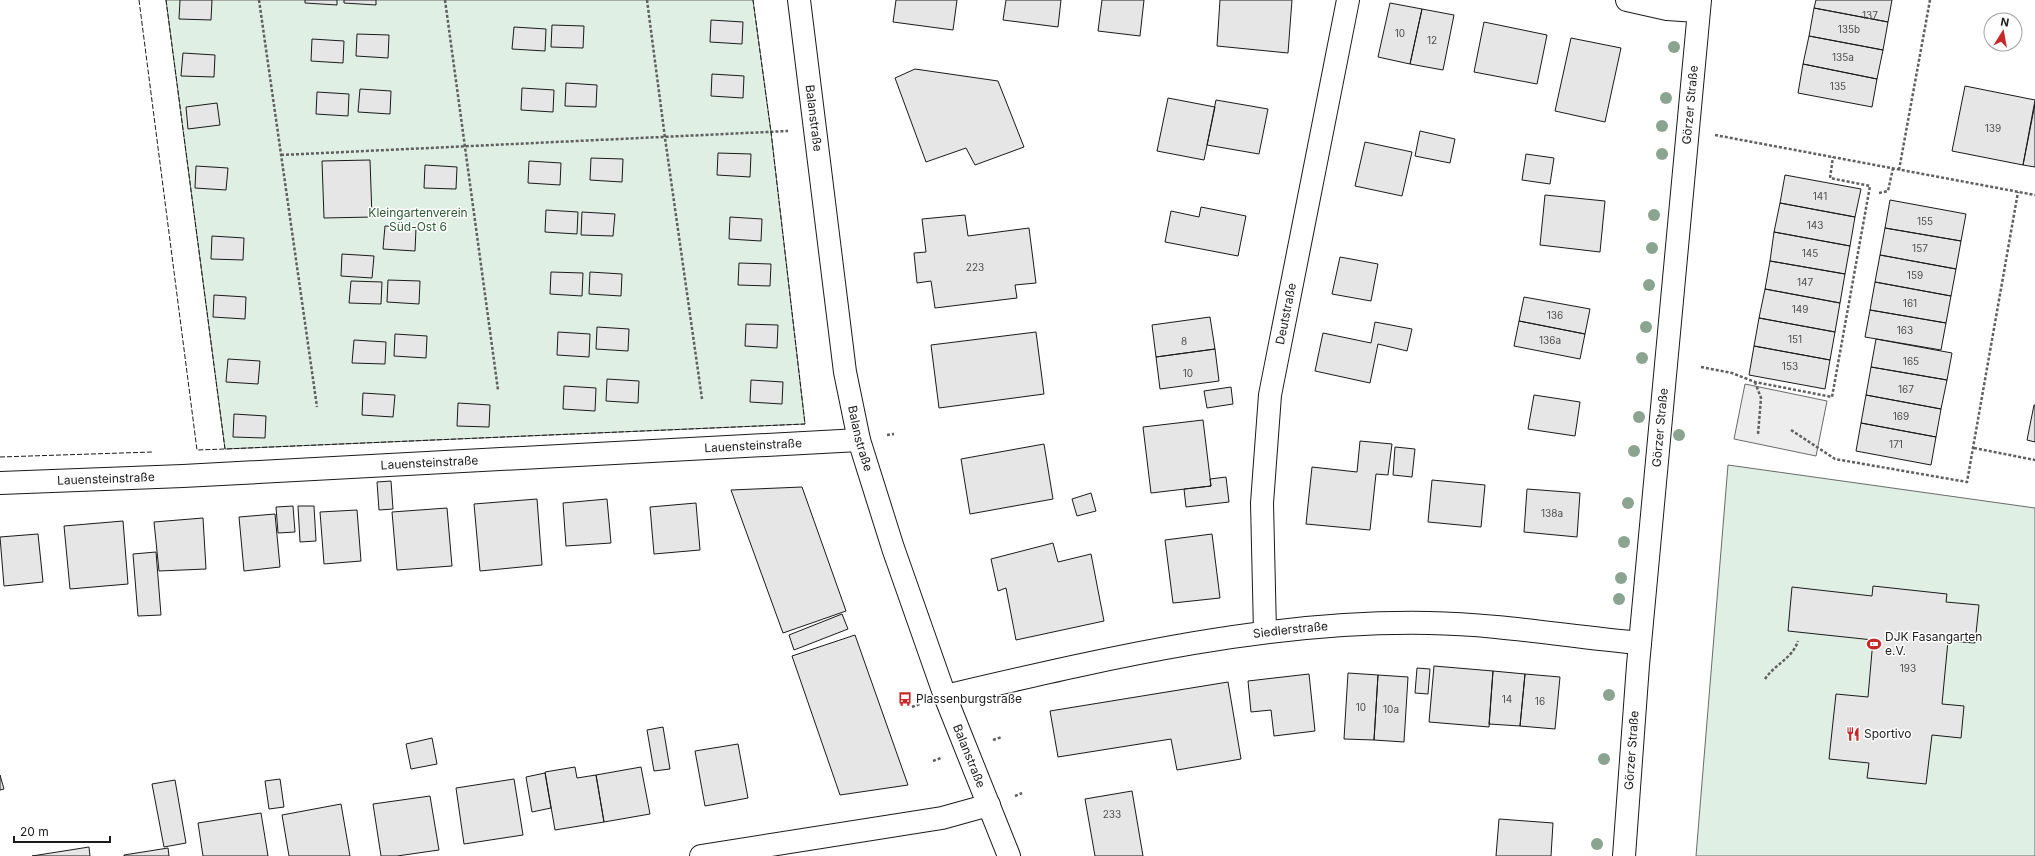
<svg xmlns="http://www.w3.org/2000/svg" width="2035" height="856" font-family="Inter,sans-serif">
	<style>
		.green { fill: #e0efe3; stroke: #6a6a6a }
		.parking { fill: #ededed; stroke: #6a6a6a }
		.building { fill: #e6e6e6; stroke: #1a1a1a }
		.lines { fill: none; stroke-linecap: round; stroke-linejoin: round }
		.minor-casing { stroke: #1a1a1a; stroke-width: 24 }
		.path { stroke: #5f5f5f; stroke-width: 2.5; stroke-dasharray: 3 2; stroke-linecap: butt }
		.minor { stroke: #fff; stroke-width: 22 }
		.fence { stroke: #1a1a1a; stroke-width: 1; stroke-dasharray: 5 2; stroke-linecap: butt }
		.tree { fill: #8aa48f }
		.labels { text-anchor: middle; stroke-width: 3; stroke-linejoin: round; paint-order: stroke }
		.number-label { font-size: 10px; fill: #4d4d4d }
		.street-label { font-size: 12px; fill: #1a1a1a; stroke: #fff }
		.park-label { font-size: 12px; fill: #2b5a34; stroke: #fff }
		.poi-label { font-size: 12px; fill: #1a1a1a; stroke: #fff; text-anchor: start }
	</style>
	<rect width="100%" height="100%" fill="#fff"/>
	<path class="green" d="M166,0H753L771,132L805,424L225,449Z
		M1728,465L2035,508V856H1696Z"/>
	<path class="parking" d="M1745,384L1827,401L1816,456L1734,439Z"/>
	<path class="building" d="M180,0H212L211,20L179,19Z
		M305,0H337V5L305,3Z
		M344,0H376V5L344,3Z
		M896,0H957L953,30L893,22Z
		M1006,0H1061L1058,27L1003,20Z
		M1102,0H1144L1140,36L1098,31Z
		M1220,0H1292L1288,53L1217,46Z
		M1816,0H1892L1888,22L1814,8Z
		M1390,3L1422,9L1410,64L1378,57Z
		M1814,8L1888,22L1883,50L1809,36Z
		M1422,9L1454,15L1443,70L1410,64Z
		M711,20L743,22L742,44L710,42Z
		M1484,22L1547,35L1537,84L1474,72Z
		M552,25L584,26L583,48L551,47Z
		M514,27L546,29L545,51L512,49Z
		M357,34L389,35L388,58L356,56Z
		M1809,36L1883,50L1877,79L1803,64Z
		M1571,38L1621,48L1605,122L1555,111Z
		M312,39L344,41L343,63L311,61Z
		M183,53L215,55L214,77L181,76Z
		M1803,64L1877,79L1872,107L1798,93Z
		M915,69L998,81L1024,147L975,165L966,148L926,162L895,78Z
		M712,74L744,76L743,98L711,96Z
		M566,83L597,85L596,107L565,106Z
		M1965,86L2035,100L2023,165L1952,151Z
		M522,88L554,90L553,112L521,110Z
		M360,89L391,91L390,114L358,112Z
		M317,92L349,94L348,116L316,114Z
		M1168,98L1215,107L1204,160L1157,151Z
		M1216,100L1268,109L1259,154L1207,145Z
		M217,103L220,125L188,129L186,107Z
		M2035,104V167L2023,165Z
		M1420,131L1455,139L1450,163L1415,156Z
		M1365,142L1412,152L1402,196L1355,186Z
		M718,153L751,154L750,177L717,175Z
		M1526,154L1554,158L1550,184L1522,180Z
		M591,158L623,159L622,182L590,180Z
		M370,160L372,217L324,218L322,161Z
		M529,161L561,163L560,185L528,183Z
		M425,165L457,167L456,189L424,188Z
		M196,166L228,168L226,190L195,188Z
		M1785,175L1861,189L1855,217L1780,203Z
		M1545,195L1605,201L1600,252L1540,245Z
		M1890,200L1966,214L1961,241L1885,228Z
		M1780,203L1855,217L1850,246L1774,232Z
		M1201,207L1246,216L1238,256L1165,242L1171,211L1199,217Z
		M546,210L578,212L577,234L545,232Z
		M582,212L615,214L613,236L581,235Z
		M965,215L968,236L1029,228L1036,283L1015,285L1017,298L935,308L931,281L917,283L914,253L926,252L922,219Z
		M730,217L762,219L761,241L729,239Z
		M385,226L416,228L415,251L383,249Z
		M1885,228L1961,241L1956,269L1880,255Z
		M1774,232L1850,246L1845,274L1770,261Z
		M212,236L244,238L243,260L211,259Z
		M342,254L374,256L372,278L341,276Z
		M1880,255L1956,269L1951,296L1875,282Z
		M1340,257L1378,264L1371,301L1332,294Z
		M1770,261L1845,274L1840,303L1765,289Z
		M739,263L771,264L770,286L738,285Z
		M551,272L583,273L582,296L550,294Z
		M590,272L622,274L621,296L589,294Z
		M388,280L420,281L419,304L387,302Z
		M351,281L382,282L381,304L349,303Z
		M1875,282L1951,296L1946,323L1870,310Z
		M1765,289L1840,303L1835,332L1759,318Z
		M214,295L246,297L245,319L213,317Z
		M1524,297L1590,309L1585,334L1519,321Z
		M1870,310L1946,323L1941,350L1865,337Z
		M1210,317L1215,349L1156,357L1152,325Z
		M1759,318L1835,332L1830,360L1754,346Z
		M1519,321L1585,334L1580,359L1514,346Z
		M1375,322L1412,329L1407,351L1378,344L1370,383L1315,371L1323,333L1371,343Z
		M746,324L778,325L777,348L745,346Z
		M597,327L629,329L628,351L596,349Z
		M558,332L590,334L589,357L557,355Z
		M1036,332L1044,394L939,408L931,345Z
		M395,334L427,336L426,358L394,356Z
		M1876,339L1952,353L1947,380L1871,367Z
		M354,340L386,342L385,364L352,363Z
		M1754,346L1830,360L1825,389L1749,375Z
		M1215,349L1219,381L1160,389L1156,357Z
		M228,359L260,361L258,384L226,382Z
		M1871,367L1947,380L1941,409L1866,395Z
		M607,379L639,381L638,403L606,401Z
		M751,380L783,382L782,404L750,402Z
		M564,386L596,388L595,411L563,409Z
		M1231,387L1233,404L1207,408L1204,391Z
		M363,393L395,395L393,417L362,415Z
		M1534,395L1580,402L1575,436L1528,429Z
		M1866,395L1941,409L1936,437L1861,423Z
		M458,403L490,405L489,427L457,426Z
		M2034,405H2035V442L2027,440Z
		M234,414L266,416L265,438L233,437Z
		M1203,420L1211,486L1151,493L1143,427Z
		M1861,423L1936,437L1931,465L1856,451Z
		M1360,441L1392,444L1388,475L1376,474L1370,530L1306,524L1312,467L1357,472Z
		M1044,444L1053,499L970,514L961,459Z
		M1395,447L1415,449L1412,477L1393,475Z
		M1226,477L1229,502L1186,507L1184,489L1211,486L1210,479Z
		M1432,480L1485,485L1481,527L1428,522Z
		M391,481L393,509L379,510L377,482Z
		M802,487L846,611L783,633L731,490Z
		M1527,489L1580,493L1577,537L1524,532Z
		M1091,493L1096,511L1077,516L1072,499Z
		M537,499L542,565L480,571L474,504Z
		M607,499L611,543L566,546L563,503Z
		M696,503L700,550L654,554L650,507Z
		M293,506L295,532L278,533L276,507Z
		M298,506H314L316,541L300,542Z
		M447,508L452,566L397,570L392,512Z
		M357,510L361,561L324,564L320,512Z
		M275,514L280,567L244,571L239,517Z
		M203,518L206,569L159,571L154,522Z
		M123,521L128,584L70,589L64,526Z
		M38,534L43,582L4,586L0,537Z
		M1212,534L1220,598L1173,603L1165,540Z
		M1053,543L1058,562L1091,554L1104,621L1016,640L1006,588L998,591L991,559Z
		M156,552L161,615L138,616L133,554Z
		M1873,586L1947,594L1946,602L1979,605L1975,643L1948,641L1942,704L1964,706L1961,738L1932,735L1926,784L1867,778L1869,763L1829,759L1836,694L1868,697L1873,640L1788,631L1792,587L1872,596Z
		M842,614L848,629L794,650L789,635Z
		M855,635L908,785L840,795L792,656Z
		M1434,666L1493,671L1489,727L1429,722Z
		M1417,668L1430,669L1428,694L1415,693Z
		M1493,671L1525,674L1520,726L1489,724Z
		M1348,673L1378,675L1374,740L1344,739Z
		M1309,674L1315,731L1274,736L1271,710L1251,712L1248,681Z
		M1525,674L1560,677L1555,729L1520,726Z
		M1378,675L1408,677L1404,742L1374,740Z
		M1228,682L1241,759L1177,770L1171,739L1058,757L1050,711Z
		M663,727L670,769L654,771L647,730Z
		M432,738L437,764L411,769L406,744Z
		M738,744L748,798L705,806L695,751Z
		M575,767L577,778L596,775L604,822L555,830L545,772Z
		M641,767L650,814L604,822L596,775Z
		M545,773L551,808L532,812L526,777Z
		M0,775L4,789L0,790Z
		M280,779L284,807L269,809L265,781Z
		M514,779L523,835L464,844L456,788Z
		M175,780L186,843L164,847L152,784Z
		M1132,791L1143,856H1095L1085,799Z
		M430,796L439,850L397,856H381L373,804Z
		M341,804L350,856H289L282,815Z
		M261,813L268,856H203L198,823Z
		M1499,819L1553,823L1551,856H1496Z
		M89,847L90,856H32Z
		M168,848L169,856H124V855Z"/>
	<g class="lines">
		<defs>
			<g id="minor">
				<path id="s1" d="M799,0L845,372L859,440L893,548L945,696L1009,856"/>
				<path d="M1627,0L1667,9L1697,11"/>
				<path id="s2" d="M0,483L183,476L859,440"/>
				<path id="s3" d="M1265,632L1262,503L1270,395L1348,0"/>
				<path id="s4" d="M945,696C1104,659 1266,620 1429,623C1500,624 1570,637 1640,643"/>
				<path d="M701,856L942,818L989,805"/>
				<path id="s5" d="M1624,856L1638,665L1700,0"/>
			</g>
		</defs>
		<use href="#minor" class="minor-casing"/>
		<path class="path" d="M259,0L317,407
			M445,0L498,390
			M647,0L665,138L702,399
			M1715,135L2035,195
			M281,155L788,131
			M1899,170L1930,0
			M1879,193L1888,191L1893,168
			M1701,367L1732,373L1755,382L1832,397L1870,186L1830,178L1833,157
			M1755,382L1761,398L1758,434
			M1791,430L1835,459L1967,482L2018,192
			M887,435L894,434
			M1974,448L2035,460
			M1765,679C1775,664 1792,659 1798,641
			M912,707L920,704
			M993,740L1002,737
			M933,761L941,758
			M1015,796L1022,793"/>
		<use href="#minor" class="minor"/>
		<path class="fence" d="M139,0L197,450L225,449
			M166,0L225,449L805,424L771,132L753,0
			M0,457L152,452"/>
	</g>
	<g class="tree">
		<circle cx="1674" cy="47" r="6"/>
		<circle cx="1666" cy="98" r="6"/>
		<circle cx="1662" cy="126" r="6"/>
		<circle cx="1662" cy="154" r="6"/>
		<circle cx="1654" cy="215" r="6"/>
		<circle cx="1652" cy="248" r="6"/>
		<circle cx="1649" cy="285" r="6"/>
		<circle cx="1646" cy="327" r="6"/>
		<circle cx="1642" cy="358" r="6"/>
		<circle cx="1639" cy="417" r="6"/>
		<circle cx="1679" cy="435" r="6"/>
		<circle cx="1634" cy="451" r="6"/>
		<circle cx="1628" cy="503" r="6"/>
		<circle cx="1624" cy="542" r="6"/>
		<circle cx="1621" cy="578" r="6"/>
		<circle cx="1619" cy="599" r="6"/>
		<circle cx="1609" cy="695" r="6"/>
		<circle cx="1604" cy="759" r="6"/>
		<circle cx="1597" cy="844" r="6"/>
	</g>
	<defs>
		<symbol id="stadium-bare" viewBox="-9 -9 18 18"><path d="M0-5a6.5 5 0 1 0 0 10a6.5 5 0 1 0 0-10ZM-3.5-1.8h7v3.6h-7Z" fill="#c62828" stroke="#fff" stroke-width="2.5" paint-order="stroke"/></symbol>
		<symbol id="bus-bare" viewBox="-9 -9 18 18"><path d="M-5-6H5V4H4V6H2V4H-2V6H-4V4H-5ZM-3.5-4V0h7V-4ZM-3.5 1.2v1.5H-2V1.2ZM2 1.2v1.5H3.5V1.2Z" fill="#c62828" stroke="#fff" stroke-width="2.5" paint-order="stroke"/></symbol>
		<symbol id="restaurant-bare" viewBox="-9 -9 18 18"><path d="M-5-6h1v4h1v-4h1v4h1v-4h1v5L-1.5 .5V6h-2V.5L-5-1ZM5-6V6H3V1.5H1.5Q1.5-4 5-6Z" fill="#c62828" stroke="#fff" stroke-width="2.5" paint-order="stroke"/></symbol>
	</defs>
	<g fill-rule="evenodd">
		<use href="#stadium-bare" x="1864" y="634" width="20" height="20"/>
		<use href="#bus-bare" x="895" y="689" width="20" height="20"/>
		<use href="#restaurant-bare" x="1843" y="724" width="20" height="20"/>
	</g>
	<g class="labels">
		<g class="number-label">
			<text x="1870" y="19">137</text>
			<text x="1849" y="33">135b</text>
			<text x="1400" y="37">10</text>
			<text x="1432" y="44">12</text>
			<text x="1843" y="61">135a</text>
			<text x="1838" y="90">135</text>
			<text x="1993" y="132">139</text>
			<text x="1820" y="200">141</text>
			<text x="1925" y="225">155</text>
			<text x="1815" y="229">143</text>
			<text x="1920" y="252">157</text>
			<text x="1810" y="257">145</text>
			<text x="975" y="271">223</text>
			<text x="1915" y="279">159</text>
			<text x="1805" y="286">147</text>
			<text x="1910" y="307">161</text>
			<text x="1800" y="313">149</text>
			<text x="1555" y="319">136</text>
			<text x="1905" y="334">163</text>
			<text x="1795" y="343">151</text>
			<text x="1550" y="344">136a</text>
			<text x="1184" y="345">8</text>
			<text x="1911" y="365">165</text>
			<text x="1790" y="370">153</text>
			<text x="1188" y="377">10</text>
			<text x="1906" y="393">167</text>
			<text x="1901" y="420">169</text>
			<text x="1896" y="448">171</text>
			<text x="1552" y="517">138a</text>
			<text x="1908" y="672">193</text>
			<text x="1507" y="703">14</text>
			<text x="1540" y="705">16</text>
			<text x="1361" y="711">10</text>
			<text x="1391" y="713">10a</text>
			<text x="1112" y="818">233</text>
		</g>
		<g class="street-label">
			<text dy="4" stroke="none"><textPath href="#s5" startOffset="754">Görzer Straße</textPath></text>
			<text dy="4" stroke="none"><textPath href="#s1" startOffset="119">Balanstraße</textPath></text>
			<text dy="4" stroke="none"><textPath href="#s3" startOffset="320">Deutstraße</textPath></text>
			<text dy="4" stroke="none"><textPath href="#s5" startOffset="430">Görzer Straße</textPath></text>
			<text dy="4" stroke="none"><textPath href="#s1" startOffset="443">Balanstraße</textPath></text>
			<text dy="4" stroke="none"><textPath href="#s2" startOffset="754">Lauensteinstraße</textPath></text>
			<text dy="4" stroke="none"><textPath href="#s2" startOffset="430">Lauensteinstraße</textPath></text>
			<text dy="4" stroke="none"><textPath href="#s2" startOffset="106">Lauensteinstraße</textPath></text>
			<text dy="4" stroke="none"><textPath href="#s4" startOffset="352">Siedlerstraße</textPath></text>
			<text dy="4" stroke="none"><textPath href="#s5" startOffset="106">Görzer Straße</textPath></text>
			<text dy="4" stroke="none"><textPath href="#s1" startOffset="779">Balanstraße</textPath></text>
		</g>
		<g class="park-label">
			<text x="418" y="217">Kleingartenverein<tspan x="418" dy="14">Süd-Ost 6</tspan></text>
		</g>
		<g class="poi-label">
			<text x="1885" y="641">DJK Fasangarten<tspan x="1885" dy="14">e.V.</tspan></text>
			<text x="916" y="703">Plassenburgstraße</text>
			<text x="1864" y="738">Sportivo</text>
		</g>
	</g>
	<g transform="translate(2003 32) rotate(11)"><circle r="19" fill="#ffffff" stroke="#a3a3a3"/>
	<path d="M0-3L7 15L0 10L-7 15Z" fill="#c62828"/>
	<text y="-6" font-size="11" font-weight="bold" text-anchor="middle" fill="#1a1a1a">N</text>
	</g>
	<path d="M14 836v6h96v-6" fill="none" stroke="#1a1a1a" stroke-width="2"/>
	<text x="20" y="836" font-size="12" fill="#1a1a1a" stroke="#ffffff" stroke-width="3" paint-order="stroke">20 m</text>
</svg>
